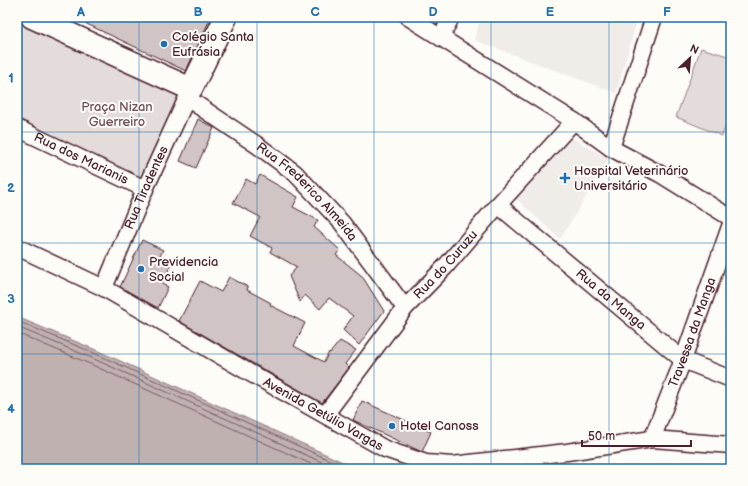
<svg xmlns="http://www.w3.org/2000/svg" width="748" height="486" font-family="'Balsamiq Sans',sans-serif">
	<rect width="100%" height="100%" fill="#fdfcf7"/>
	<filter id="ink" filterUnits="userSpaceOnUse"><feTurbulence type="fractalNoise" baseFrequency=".025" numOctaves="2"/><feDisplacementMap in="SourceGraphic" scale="8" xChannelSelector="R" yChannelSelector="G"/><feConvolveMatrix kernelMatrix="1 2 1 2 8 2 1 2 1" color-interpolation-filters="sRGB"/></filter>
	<g filter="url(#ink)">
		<path fill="#f0ece8" d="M481 17H638L616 93 474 40Z
			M570 137 609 159 560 239 514 197Z"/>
		<path fill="#e3dcda" stroke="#967e82" d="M17 17H24L186 90 144 183 17 122Z
			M701 48 731 57V111L722 136 676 117Z"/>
		<path fill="#c0b1b1" stroke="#91777b" d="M17 317 96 350 358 469H17Z"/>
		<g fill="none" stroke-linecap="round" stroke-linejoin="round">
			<path stroke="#795961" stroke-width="1" d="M17 321 94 353 349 469
				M17 327 92 358 337 469
				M17 333 90 364 322 469"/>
		</g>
		<path fill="#d0c5c4" stroke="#4a1f2b" d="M72 17H211L186 71Z
			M198 119 214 128 196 168 180 161Z
			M260 175 298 197 293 207 318 220 314 227 340 250 336 255 362 276 384 311 359 345 343 330 353 316 329 298 320 309 305 295 300 302 289 276 297 267 270 252 272 248 250 236 260 217 233 203 246 179 255 184Z
			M142 240 163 250 160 256 172 262 162 284 168 287 158 308 120 287Z
			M229 277 248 287 247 290 271 303 270 305 305 323 294 346 324 362 329 352 330 353 340 341 356 350 345 364 349 368 322 403 179 321 200 281 221 292Z
			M362 401 431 432 422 452 353 420Z"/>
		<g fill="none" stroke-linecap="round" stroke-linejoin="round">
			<defs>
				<g id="minor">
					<path d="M408 17 574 121 611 148 660 174 731 218"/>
					<path d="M441 38 451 17"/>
					<path id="s1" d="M187 98 257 145 295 173 342 223 405 308"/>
					<path id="s2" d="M17 128 145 189"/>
					<path d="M611 148 654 17"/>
					<path id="s3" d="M498 205 683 360 731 379"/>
					<path id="s4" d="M17 247 104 288 250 373 385 449 426 463 452 465 567 452 652 439 731 445"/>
					<path id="s5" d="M104 288 145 189 191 89"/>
					<path id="s6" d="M325 415 405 308 445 267 498 205 574 121"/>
					<path id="s7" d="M652 439 683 360 731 224"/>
				</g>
				<path id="secondary" d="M32 17 191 89 226 17"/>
			</defs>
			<use href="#minor" stroke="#4a1f2b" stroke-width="19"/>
			<use href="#secondary" stroke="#4a1f2b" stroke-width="25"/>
			<use href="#minor" stroke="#fdfcf7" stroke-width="16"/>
			<use href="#secondary" stroke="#fdfcf7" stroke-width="22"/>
		</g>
	</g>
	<path fill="none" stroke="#1f6fb2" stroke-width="1" stroke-opacity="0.55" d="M139 17V469M257 17V469M374 17V469M491 17V469M609 17V469M17 132H731M17 243H731M17 354H731"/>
	<g fill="#1f6fb2" stroke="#fdfcf7" stroke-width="1.5">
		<circle cx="164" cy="44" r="4"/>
		<path d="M563 172h4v4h4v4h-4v4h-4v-4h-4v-4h4z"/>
		<circle cx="141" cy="269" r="4"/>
		<circle cx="392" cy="426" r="4"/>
	</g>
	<g text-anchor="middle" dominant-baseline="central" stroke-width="4" stroke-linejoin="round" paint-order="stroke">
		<g font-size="13" fill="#4a1f2b" stroke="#fdfcf7" text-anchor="start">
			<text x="172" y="37">Colégio Santa<tspan x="172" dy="15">Eufrásia</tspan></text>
			<text x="574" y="171">Hospital Veterinário<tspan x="574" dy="15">Universitário</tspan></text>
			<text x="149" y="262">Previdencia<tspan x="149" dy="15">Social</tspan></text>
			<text x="400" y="426">Hotel Canoss</text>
		</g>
		<g font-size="13" fill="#704e57" stroke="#fdfcf7">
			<text x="117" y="107">Praça Nizan<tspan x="117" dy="15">Guerreiro</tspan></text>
		</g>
		<g font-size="13" fill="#4a1f2b" stroke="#fdfcf7">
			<text stroke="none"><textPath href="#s2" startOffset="71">Rua dos Marianis</textPath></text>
			<text stroke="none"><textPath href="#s5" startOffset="109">Rua Tiradentes</textPath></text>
			<text stroke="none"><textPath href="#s1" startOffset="153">Rua Frederico Almeida</textPath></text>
			<text stroke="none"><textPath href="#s6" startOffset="193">Rua do Curuzu</textPath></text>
			<text stroke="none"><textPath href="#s3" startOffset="147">Rua da Manga</textPath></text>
			<text stroke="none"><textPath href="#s7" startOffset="114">Travessa da Manga</textPath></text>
			<text stroke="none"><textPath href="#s4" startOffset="349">Avenida Getúlio Vargas</textPath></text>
		</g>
	</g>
	<rect width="748" height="486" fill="none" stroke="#fdfcf7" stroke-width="44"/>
	<g transform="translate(690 58) rotate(26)" stroke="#fdfcf7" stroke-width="3" paint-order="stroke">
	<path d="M0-3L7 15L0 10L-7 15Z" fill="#4a1f2b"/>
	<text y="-6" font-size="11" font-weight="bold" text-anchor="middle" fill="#4a1f2b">N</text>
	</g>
	<path d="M582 440v6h109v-6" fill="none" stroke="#4a1f2b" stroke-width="2"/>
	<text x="588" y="440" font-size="12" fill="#4a1f2b" stroke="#fdfcf7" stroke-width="3" paint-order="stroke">50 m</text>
	<rect x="22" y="22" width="704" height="442" fill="none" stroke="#1f6fb2" stroke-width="1.5"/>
	<g font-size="13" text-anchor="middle" font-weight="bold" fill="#1f6fb2">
		<text x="81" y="16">A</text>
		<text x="198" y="16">B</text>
		<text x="315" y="16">C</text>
		<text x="433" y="16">D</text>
		<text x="550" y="16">E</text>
		<text x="667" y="16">F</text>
		<text x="11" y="82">1</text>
		<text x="11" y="192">2</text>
		<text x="11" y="303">3</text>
		<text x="11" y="413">4</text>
	</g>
</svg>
